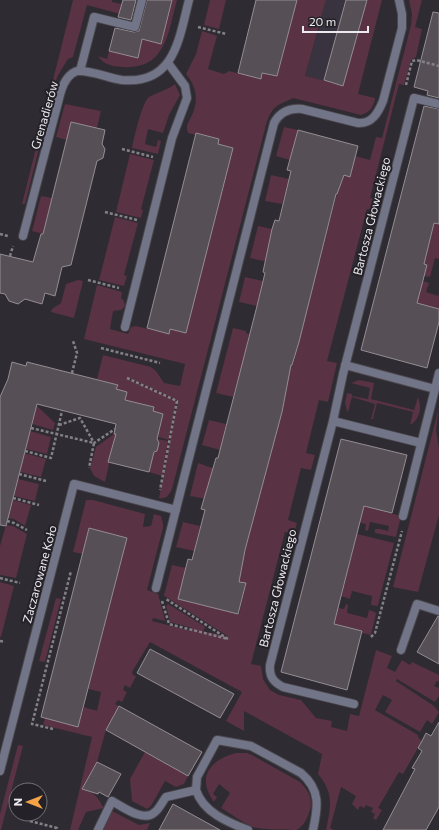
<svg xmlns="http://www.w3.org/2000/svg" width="439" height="830" font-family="Commissioner,sans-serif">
	<rect width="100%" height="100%" fill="#2e2b32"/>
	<path fill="#38333f" d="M326 0H367L343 86 305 76Z"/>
	<path fill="#593243" d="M73 0H112V2L130 6 120 14 87 5 73 57 68 59 57 77 25 204H22Z
		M172 0H177C168 33 166 70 122 67 112 66 104 65 98 56L107 59 109 51 138 58 142 39Z
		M210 0H226L219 29 204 25Z
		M297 0H326L305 76 343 85 367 0H382L358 94 375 98C374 107 369 113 361 115L293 98C277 106 272 105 266 125L172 489C168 496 167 499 159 498L178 401 145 385 127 378V379L145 386 176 401 169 440 158 437 163 414 153 411V407L125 400 116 389 118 385 97 379 103 355 151 367 156 371 164 383 180 386 185 364 84 339 97 285 122 292 121 298 124 301 125 306 121 310 113 311 110 329 128 334 131 327 136 326 169 334 170 329 186 333 219 139 197 133 196 135 188 133C185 125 189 122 192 115 199 100 196 86 186 74L196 54 202 31 217 36 208 69 224 74 229 71 260 79 262 73 277 76Z
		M409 0H422L415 27 422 29 416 57 411 60 404 85 399 84 370 198 379 200 376 211 367 209 327 361 337 363 328 402 319 400 306 453 315 455 311 470 301 468 288 520 297 523 294 534 285 532 251 664 261 666 263 679 270 690 279 695 301 700 316 718 332 721 331 727 347 731 350 714 359 716 376 650 392 656 387 668 395 672 402 660 410 665 412 662 439 675V682L437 681 434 686 439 688V696L435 702 397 679 396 681 434 706 439 712 432 724 427 720 420 732 385 712 392 700 383 695 375 710 418 735V737L422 741 403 774 399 772 378 808 382 810 376 820 373 818 375 814 371 812 373 808 366 805 364 808 360 806 358 810 352 804 356 796 341 787 330 828 334 830H326C331 807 334 793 318 774L322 754 244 711V731L226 721 242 692 150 642 132 672 133 675 136 676 130 688 125 685 123 690 127 692 122 702 118 700 115 704 119 706 106 730 97 762 82 789C96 794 96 795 104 808L86 812 78 830H70L92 737 43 725 45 718 78 727 84 707 97 711 101 692 88 689 127 538 90 528 83 554 73 552 86 500H93L145 514 143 527 151 526 154 514 161 516 163 523V528L147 590 158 594 165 620V621L153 618 152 621 191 631 192 628 170 622 166 606 168 604 204 626 205 628 203 631 229 637 163 595H164L172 565 186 568 178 599 239 614 246 584 237 581 286 391 238 378 233 397 216 393 233 328 246 331V333L249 334 245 353 293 365 342 174 350 176 355 156 370 160 376 137 382 138 411 25 412 14Z
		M175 84 180 95 169 115 163 133 148 129 145 144 156 147 158 140 161 141 158 154 132 148C134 138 142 102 149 97 158 92 166 91 175 84Z
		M65 104 101 111 97 128 71 122 67 140 56 137Z
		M284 127 298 130 290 160 276 156Z
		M130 154 154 160 141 209 143 210 141 218 116 212Z
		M271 175 289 179 282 204 265 201Z
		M41 196 52 198 43 234 32 231Z
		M115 217 138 223 124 275 127 276 124 286 99 280Z
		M439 217V259L435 258 430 277 424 276V264L434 223 437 224Z
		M258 226 272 229 268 262 250 258Z
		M245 277 263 281 257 306 239 302Z
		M78 280 83 281 74 318 51 312 52 309 61 303 66 284Z
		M420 280 429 283 426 292 438 296 439 293V309L414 302Z
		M359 380 374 383 371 399 414 410 418 397C422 407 420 420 410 425L413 412 377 403 373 419H371L375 404 352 397 348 412 347 411 345 403 347 393 352 394V396L368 399 370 388 351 383Z
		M37 406 55 423 53 430 32 424Z
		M439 407 436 430 439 448V515L418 592 393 587Z
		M209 420 226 424 220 450 202 445Z
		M30 431 51 437 47 454 26 449Z
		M114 434H116L105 482 94 476 90 468 96 447Z
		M157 439 168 441 162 476 149 472 154 453 157 451 159 443Z
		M24 453 46 459 41 477 20 472Z
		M198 463 215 469 207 499 190 496Z
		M18 479 39 484 35 501 14 496Z
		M13 500 31 505 25 526 14 519 8 518Z
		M364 506 401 516 396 537 375 533V529H380L388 531 389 526 370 522 368 531 365 530 366 524 360 523Z
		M183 522 200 526 194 551 176 547Z
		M6 525 13 526 27 534 16 578 0 575V546Z
		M357 534 394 543 378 605 377 606 371 605 372 596 352 591 350 599 341 596Z
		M0 582 14 586 1 637H0Z
		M56 598 61 599 45 662 39 661Z
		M346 604 348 605 347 613 367 618 369 610 375 612 376 614 371 635 362 633V631L334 624 338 608 344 609Z
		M18 745 23 746 1 830H0V814Z
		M145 752 188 776 184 784 176 787 165 781 151 806 147 809 132 801 130 779Z
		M236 753H247L252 755 300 782C309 791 314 800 309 813 307 819 303 827 296 830 289 830 260 830 253 827 242 822 231 814 221 808L230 793 219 784 213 794 217 797 214 802C196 777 210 760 236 753Z
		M112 811 139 825 150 823 147 830H103Z"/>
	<path fill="#565056" stroke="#948d93" d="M123 0H136L131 20 118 17Z
		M147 0H172L161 44 142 39 138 58 109 51 115 28 134 32 139 31Z
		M256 0H297L277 76 262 73 261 79 238 73Z
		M346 0H367L343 86 324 80Z
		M433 12 439 13V98L427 95 428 91 414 87Z
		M424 106 439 109V224L434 223 424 264 427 265 417 303 439 309V322L427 368 361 350Z
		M71 122 105 130 102 144 105 149 103 158 97 161 71 265 62 267 55 296 45 293 42 304 25 299 18 304 9 301 5 294 0 293V254L33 262 41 234H43Z
		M298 130 358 146 350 177 344 175 337 194H336L299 342 292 365H291L282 412 245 550 239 582 246 583 238 614 178 599 188 559 192 560 205 510 201 509 216 458H218L257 306 265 273 263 272 272 229 275 220 279 221 291 171 287 170Z
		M196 133 219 139 218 144 233 148 186 333 170 329 169 334 147 328Z
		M12 362 26 366 27 362 118 385 116 389 127 392 125 400 154 407 153 411 163 414 157 439 159 443 157 451 154 452 149 472 108 462 116 434H114L116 424 37 404 6 526 0 525V397L8 379Z
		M341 439 407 455 392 513 364 506 341 596 334 624 362 631 347 690 281 672Z
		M89 528 127 538 78 727 41 717Z
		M438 616H439V664L417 652Z
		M150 649 234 694 220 718 137 673Z
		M119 706 202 752 188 776 106 730Z
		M439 722V807L426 830H383L415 769 412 768 422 751 418 748 422 741 426 733 431 736Z
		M97 762 121 774 108 797 99 792 98 794 82 789Z
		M173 804 220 830H159Z"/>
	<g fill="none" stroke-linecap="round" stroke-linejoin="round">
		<defs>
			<path id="service" d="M80 71 94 17 135 27 142 0
				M23 236 61 91
				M125 327 172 138 187 98 185 86 168 63
				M345 365 435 389
				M333 421 421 443
				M403 516 439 373
				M354 704 283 687C273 682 269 676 270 665L333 421 343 374 414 98 439 104
				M196 790C203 812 227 822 248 830
				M98 830 112 801C123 807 144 823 155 812 160 808 162 802 166 797L196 790 197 777 217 740 251 746 301 773C321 790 318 807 313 830"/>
			<path id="minor" d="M61 91C64 82 68 74 77 71 92 70 107 78 122 80 175 85 179 38 189 0
				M156 588 274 123C280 112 289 108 302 109L358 123C372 124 378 113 383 101L402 28V14L399 0
				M401 650 417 604 439 611
				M0 771 74 484 176 510"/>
		</defs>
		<use href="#service" stroke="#49464c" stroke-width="10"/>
		<use href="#minor" stroke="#49464c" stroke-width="10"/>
		<path stroke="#838086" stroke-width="2.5" stroke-dasharray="3 2" stroke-linecap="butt" d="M198 27 226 34
			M406 85 412 61 416 60 439 66
			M122 149 153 157
			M105 212 137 220
			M0 234 8 236
			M10 256 13 246
			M88 280 119 288
			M101 348 160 363
			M72 373 77 353 73 341
			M127 378 177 401 160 490
			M59 425 80 418 94 443 115 429
			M31 428 94 443 89 468
			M25 451 51 458 62 411
			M19 474 46 481
			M13 498 39 505
			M7 521 14 523 27 530
			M0 578 20 583
			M162 601 169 624 228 639 166 599
			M371 637 375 633 402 531
			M0 641 5 642
			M53 729 32 724 71 571
			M30 821 57 828 56 830"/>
		<use href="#service" stroke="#727488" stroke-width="8"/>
		<use href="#minor" stroke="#727488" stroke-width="8"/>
	</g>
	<g text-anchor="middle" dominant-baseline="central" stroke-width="4" stroke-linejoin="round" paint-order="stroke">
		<g font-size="12" fill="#eceaee" stroke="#242228">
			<text transform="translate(44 115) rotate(-74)">Grenadierów</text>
			<text transform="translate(371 216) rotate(-76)">Bartosza Głowackiego</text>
			<text transform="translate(39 574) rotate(-75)">Zaczarowane Koło</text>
			<text transform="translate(277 588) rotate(-76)">Bartosza Głowackiego</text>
		</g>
	</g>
	<g transform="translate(28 802) rotate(270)"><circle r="19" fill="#242228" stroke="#747277"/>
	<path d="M0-3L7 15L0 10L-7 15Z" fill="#f5a346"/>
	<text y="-6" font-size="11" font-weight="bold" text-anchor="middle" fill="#eceaee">N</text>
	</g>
	<path d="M303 26v6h65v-6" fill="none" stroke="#eceaee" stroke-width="2"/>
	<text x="309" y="26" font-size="12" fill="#eceaee" stroke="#242228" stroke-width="3" paint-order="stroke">20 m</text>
</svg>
